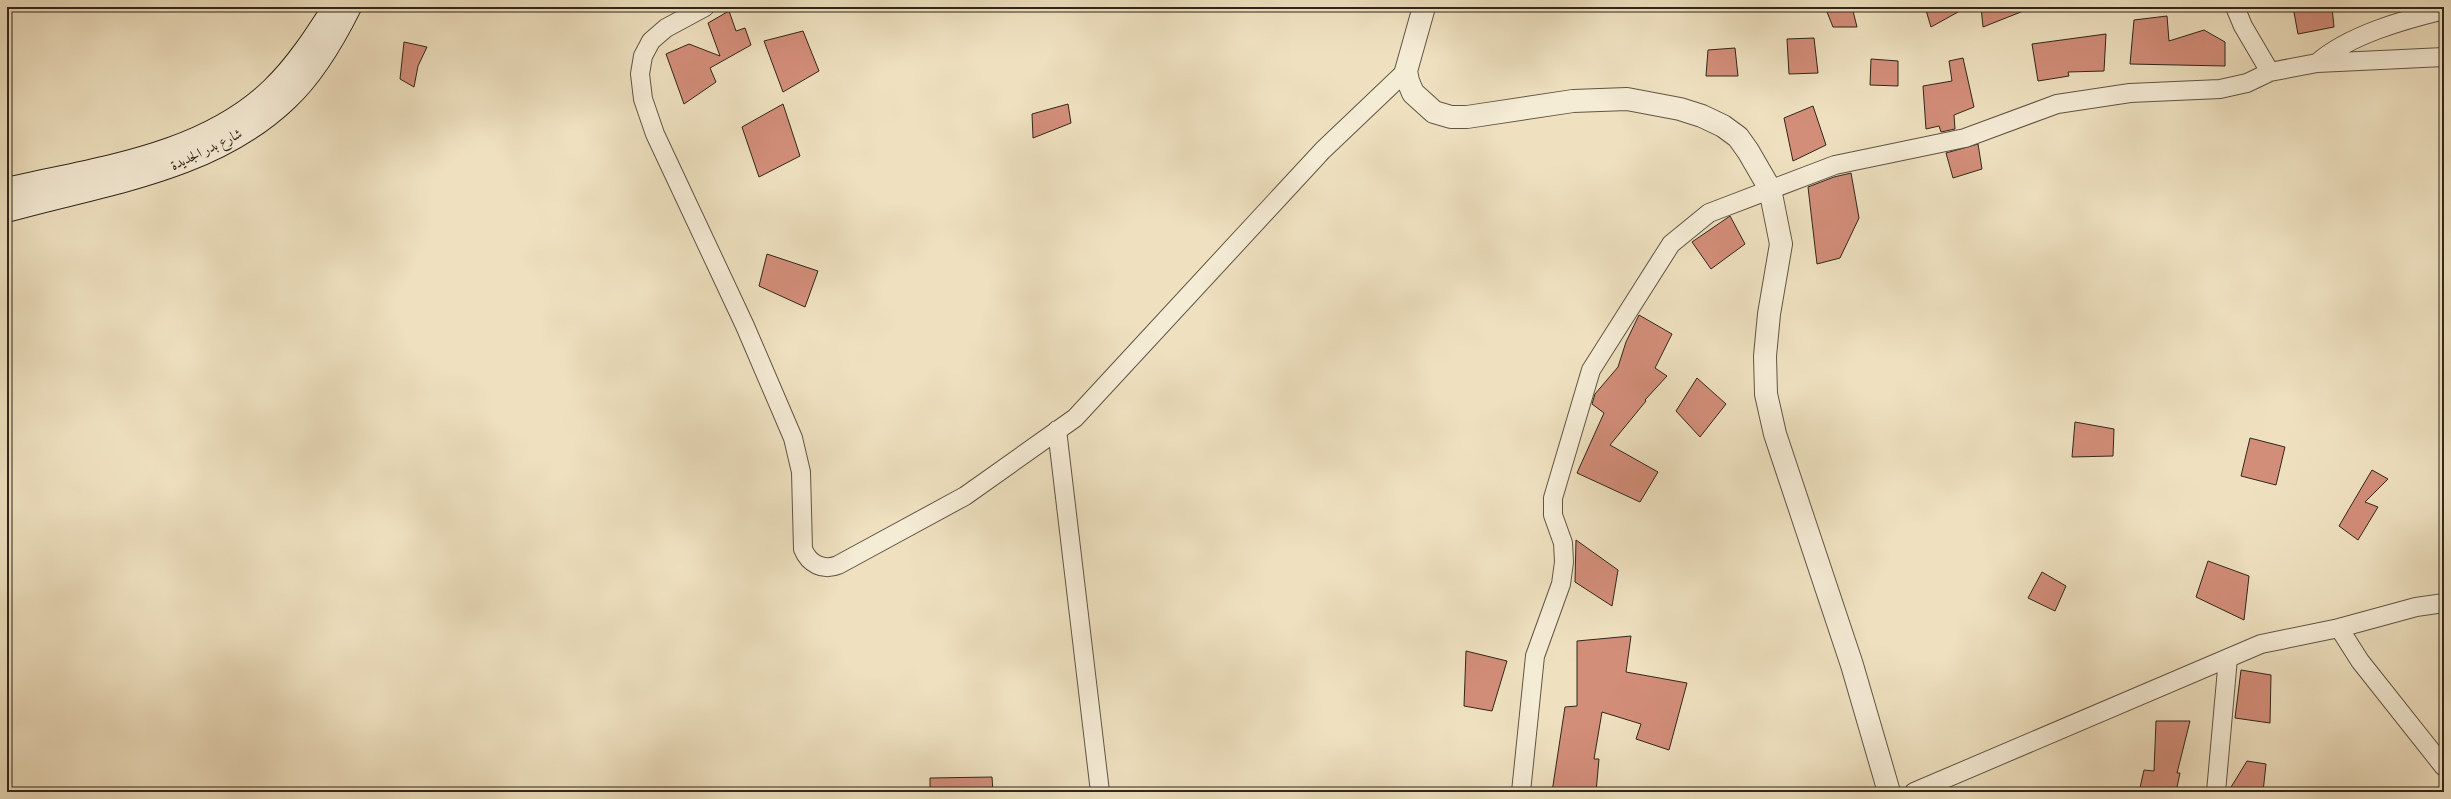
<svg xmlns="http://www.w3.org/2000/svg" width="2451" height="799" font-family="'Gentium Book Plus',Amiri,serif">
	<rect width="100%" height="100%" fill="#efe1c0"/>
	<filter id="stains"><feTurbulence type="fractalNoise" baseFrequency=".005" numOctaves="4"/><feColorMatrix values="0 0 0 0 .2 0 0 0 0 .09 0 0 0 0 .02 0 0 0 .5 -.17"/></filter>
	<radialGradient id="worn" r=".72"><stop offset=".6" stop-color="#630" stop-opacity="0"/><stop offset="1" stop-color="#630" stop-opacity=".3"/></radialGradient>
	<path fill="#d38e7a" stroke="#30261a" d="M1825 7H1852L1857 27H1833Z
		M1925 7H1967L1931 27Z
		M1981 7H2031V8L1983 27Z
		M2293 7H2332L2334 27 2298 34Z
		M729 11 736 31 745 28 751 45 710 68 716 82 684 104 666 54 689 44 720 56 708 23Z
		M2167 16 2169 41 2204 30 2225 42V66L2130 64 2134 20Z
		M803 31 819 71 783 92 764 41Z
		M2106 34 2104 71 2068 72 2069 76 2038 81 2032 44Z
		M1814 38 1818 73 1789 74 1787 39Z
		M404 42 427 47 418 66 414 87 400 79Z
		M1735 48 1738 76H1706L1708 50Z
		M1963 58 1974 107 1954 115 1955 129 1941 132 1939 126 1926 129 1923 86 1952 81 1949 61Z
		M1871 59 1898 61V86L1870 85Z
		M783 104 800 156 759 177 742 127Z
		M1068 104 1071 123 1033 138 1032 114Z
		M1813 106 1826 145 1793 161 1784 118Z
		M1978 144 1982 169 1953 178 1946 153Z
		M1851 173 1859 218 1840 258 1817 264 1808 187 1834 177Z
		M1730 216 1745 244 1711 269 1692 242Z
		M767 254 818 271 805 307 759 286Z
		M1639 315 1672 334 1655 368 1667 376 1645 400 1646 401 1610 445 1658 472 1640 502 1577 473 1604 413 1592 404 1595 394 1618 367 1626 342Z
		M1697 378 1726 404 1700 437 1676 411Z
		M2075 422 2114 429 2113 456 2072 457Z
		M2250 438 2285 447 2276 485 2241 476Z
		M2372 470 2388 479 2365 502 2378 507 2358 540 2339 526Z
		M1576 540 1618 570 1612 606 1575 582Z
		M2208 561 2249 576 2244 620 2196 597Z
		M2042 572 2066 586 2055 611 2028 598Z
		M1631 636 1626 672 1687 683 1669 750 1636 739 1641 724 1602 712 1594 759H1599L1596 792H1552L1565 707 1577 706V641Z
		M1466 651 1507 661 1492 711 1464 706Z
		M2241 670 2271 675 2270 723 2235 718Z
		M2156 721H2190L2177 773H2180L2176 792H2139L2144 770 2154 771Z
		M2247 761 2266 764 2263 792H2228Z
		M992 777 993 792H930V778Z"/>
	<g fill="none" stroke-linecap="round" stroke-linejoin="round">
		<defs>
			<path id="minor" d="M705 7 666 28 651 41 643 56 640 74 643 99 655 134 745 326 793 438 801 472 803 549C809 564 823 571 838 565L965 496 1075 418 1323 150 1406 71
				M2235 7 2243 26 2270 72
				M2317 63C2349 35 2403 20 2444 10
				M1057 430 1100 792
				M2339 628 2360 661 2444 767
				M1521 792 1535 656 1561 584 1564 562 1563 543 1553 515V498L1591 370 1671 244 1709 213 1835 165 1965 138 2057 104 2130 93 2220 89 2247 83 2270 72 2317 63 2444 57
				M1914 792 2261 644 2339 628 2416 607 2444 603
				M2216 792 2228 658"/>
			<path id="tertiary" d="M1424 7 1406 71 1408 81 1413 93 1434 112 1451 117H1467L1573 101 1627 99 1680 109 1702 116 1723 126 1738 137 1748 151 1770 189 1781 244 1769 314 1765 356 1766 394 1775 434 1852 665 1889 792"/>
			<path id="secondary" d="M7 189C97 168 203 156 272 89 297 65 316 35 334 7
				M7 211C102 184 212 171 287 99 314 74 334 39 350 7"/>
		</defs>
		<use href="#minor" stroke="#605544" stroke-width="20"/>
		<use href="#tertiary" stroke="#605544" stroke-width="24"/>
		<use href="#secondary" stroke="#30261a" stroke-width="24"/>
		<use href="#minor" stroke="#f5ecd6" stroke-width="18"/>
		<use href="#tertiary" stroke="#f5ecd6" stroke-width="22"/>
		<use href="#secondary" stroke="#f5ecd6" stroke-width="22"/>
	</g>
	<g text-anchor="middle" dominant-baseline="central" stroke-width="3.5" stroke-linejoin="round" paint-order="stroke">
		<g font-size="14" fill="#30261a" stroke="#f5ecd6">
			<text transform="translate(206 149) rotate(-26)">شارع بدر الجديدة</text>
		</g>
	</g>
	<rect width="2451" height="799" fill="none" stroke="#efe1c0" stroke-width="24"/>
	<rect x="8" y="8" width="2435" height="783" fill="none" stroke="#30261a" stroke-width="2"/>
	<rect x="12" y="12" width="2427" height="775" fill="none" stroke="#30261a"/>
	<rect width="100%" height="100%" filter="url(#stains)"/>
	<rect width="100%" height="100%" fill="url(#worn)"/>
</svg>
